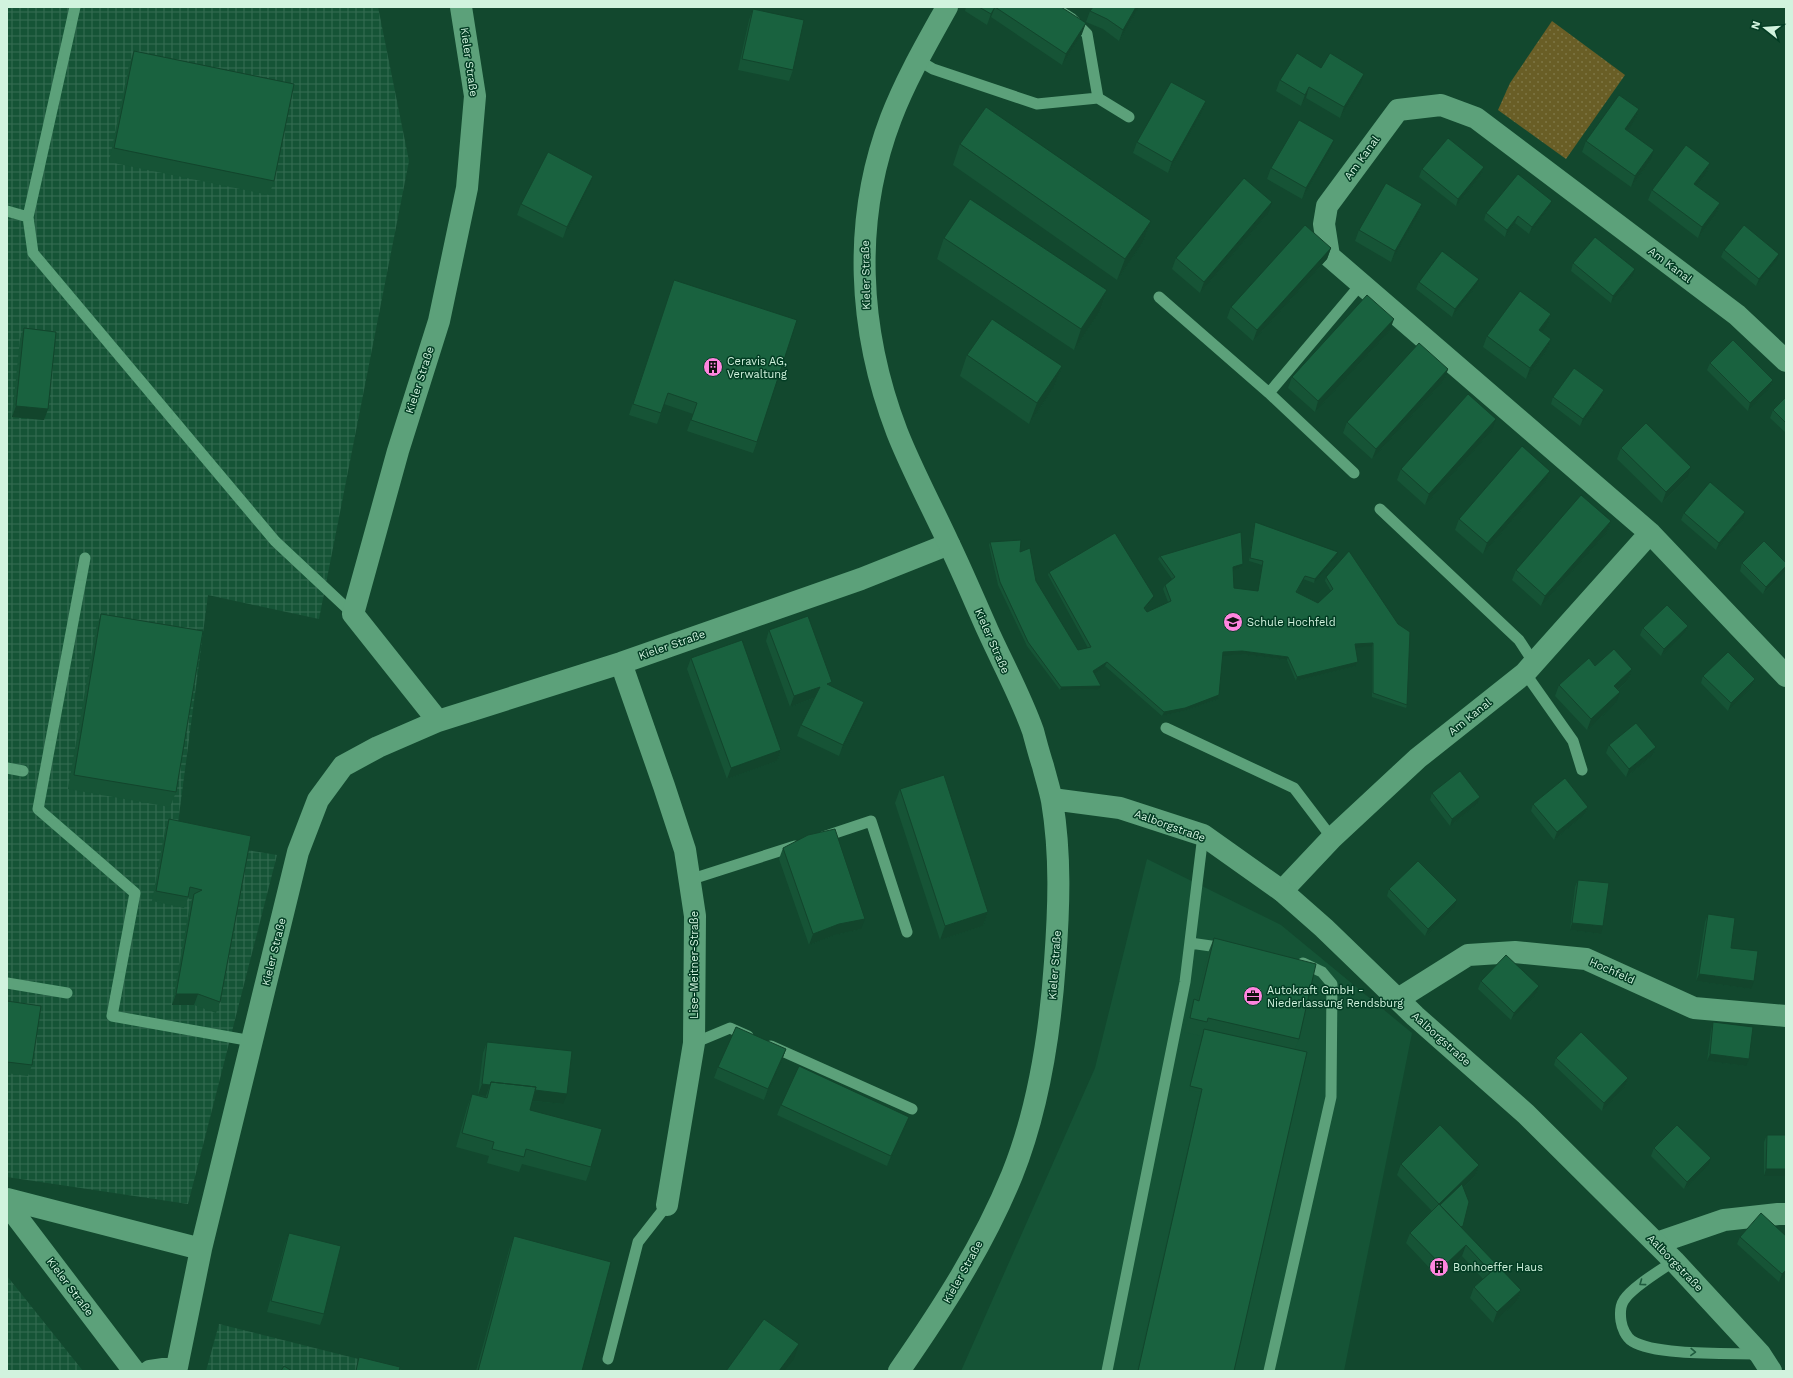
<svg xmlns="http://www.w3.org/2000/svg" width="1793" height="1378" font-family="'Work Sans',sans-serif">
	<defs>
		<pattern id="industrial-grid" width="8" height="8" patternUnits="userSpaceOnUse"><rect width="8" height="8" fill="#155436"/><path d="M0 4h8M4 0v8" fill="none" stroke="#366d53"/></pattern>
		<pattern id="park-dots" width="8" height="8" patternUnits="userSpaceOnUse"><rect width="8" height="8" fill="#695e26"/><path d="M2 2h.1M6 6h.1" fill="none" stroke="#7d7645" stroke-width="1.8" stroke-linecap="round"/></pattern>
	</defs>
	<rect width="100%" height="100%" fill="#12482e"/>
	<path fill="#155436" d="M1147 859 1281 925 1412 1033 1344 1371H961L1095 1068Z"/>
	<path fill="url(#industrial-grid)" d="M7 7H378L409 161 319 619 208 595 176 838 277 855 188 1204 7 1177Z
		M7 1276 83 1371H7Z
		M219 1324 406 1371H206Z"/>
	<path fill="url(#park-dots)" d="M1552 21 1625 75 1566 159 1498 110 1510 83Z"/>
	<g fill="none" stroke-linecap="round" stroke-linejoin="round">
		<path stroke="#5ca17a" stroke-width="11" d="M75 7 28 217 33 253 275 541 353 614
			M1054 7 1071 18 1087 34 1098 98
			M918 60 933 69 1037 104 1098 98 1129 117
			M7 211 28 217
			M1159 297 1269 393 1354 473
			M1269 393 1361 284
			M1380 509 1519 640 1534 663
			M85 558 38 809 135 893 112 1016 252 1041
			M1525 673 1573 741 1582 770
			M1166 728 1294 788 1332 838
			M7 768 23 771
			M823 837 871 821 907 932
			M689 880 795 846
			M1190 943 1225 948
			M7 983 67 993
			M694 1043 730 1028 748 1036
			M771 1046 912 1109
			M1674 1261C1661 1270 1632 1287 1624 1300 1620 1306 1620 1314 1621 1321 1622 1328 1626 1337 1632 1341 1656 1356 1729 1353 1759 1354
			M608 1359 638 1242 667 1205
			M1107 1371 1185 982 1203 835
			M1269 1371 1331 1097 1332 984 1322 972 1303 963"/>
		<path stroke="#5ca17a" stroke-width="22" d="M1786 361 1737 315 1476 118 1441 105 1398 110 1327 206 1324 224 1329 256 1650 533 1786 676
			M621 663 664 786 685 850 695 916 694 1043 667 1205
			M438 721 353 614 398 451 439 321 467 188 475 96 461 7
			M1282 891 1332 838 1418 758 1525 673 1650 533
			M1398 999 1468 955 1515 952 1586 959 1694 1008 1786 1016
			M7 1199 201 1249 298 852 318 800 343 766 378 747 438 721 621 663 861 579 949 544
			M7 1204 134 1371
			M1657 1243 1724 1220 1778 1214H1786
			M150 1371 177 1367 201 1249"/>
		<path stroke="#5ca17a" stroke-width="22" d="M1052 799 1120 808 1203 835 1282 891 1324 928 1415 1016 1526 1114 1674 1261 1760 1354 1771 1371
			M899 1371C942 1309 983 1246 1012 1175 1039 1108 1050 1034 1055 962 1059 908 1061 855 1052 801 1050 790 1046 778 1043 766 1039 754 1036 742 1033 731 1021 697 1003 664 988 631 975 602 963 573 949 544 932 507 912 470 897 432 858 330 852 220 891 118 906 79 927 43 947 7"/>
	</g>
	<path fill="#165436" d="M966 7H1061L1082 34 1062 65 991 17 987 25 965 11Z
		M1139 7 1119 41 1103 29 1086 22 1090 11Z
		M753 9 793 70 789 81 738 70 749 20Z
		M134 51 274 181 269 195 109 162 129 65Z
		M1321 68 1360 85 1340 118 1306 98 1301 106 1276 91 1280 80Z
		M1206 101 1202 112 1168 173 1133 153 1137 142Z
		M1639 109 1635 120 1627 131 1650 161 1631 187 1582 152 1586 141Z
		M960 144 1151 221 1143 242 1117 280 953 165Z
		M1330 150 1302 199 1267 179 1271 168Z
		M1710 163 1706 174 1697 186 1720 203 1716 214 1698 238 1648 200 1652 190Z
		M1484 167 1481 175 1456 206 1419 177 1422 169Z
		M589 187 563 238 517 215 521 204Z
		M1422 204 1418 215 1391 262 1355 241 1359 230Z
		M1549 208 1529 234 1515 223 1505 237 1484 220 1486 213Z
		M1268 213 1200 293 1172 269 1176 258Z
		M944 238 1107 290 1100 311 1074 350 937 259Z
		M1331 248 1327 259 1253 341 1227 318 1231 307Z
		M1724 250 1776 262 1756 286 1721 257Z
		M1573 263 1632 277 1611 303 1571 271Z
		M674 280 757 442 753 453 687 431 693 414 664 404 657 424 629 415Z
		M1419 282 1476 286 1452 317 1416 289Z
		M1551 314 1547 325 1541 332 1551 339 1547 350 1526 379 1483 347 1487 336Z
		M24 328 48 409 44 420 12 417 20 339Z
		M1390 330 1315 412 1288 388 1292 377Z
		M967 355 1062 366 1054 387 1029 424 960 376Z
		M1710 363 1773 380 1770 387 1748 411 1707 370Z
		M1448 369 1444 380 1372 459 1343 433 1347 422Z
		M1604 390 1601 398 1580 426 1551 404 1553 397Z
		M1786 397V433L1770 418 1773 410Z
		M1492 430 1425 505 1397 480 1401 469Z
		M1621 448 1687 478 1662 503 1617 459Z
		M1550 471 1546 481 1483 554 1455 530 1459 519Z
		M1684 513 1743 519 1716 550 1681 520Z
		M1611 521 1607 532 1541 606 1512 580 1516 570Z
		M1255 522 1337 556 1314 583 1303 579 1297 592 1318 603 1331 591 1325 581 1326 577 1349 551 1407 705 1406 708 1372 697V646L1355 647 1358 662 1356 666 1296 681 1287 660 1241 654 1223 655 1219 695 1218 699 1184 711 1162 716 1105 666 1094 673 1099 689 1060 690 1027 646 998 585 989 545 990 542 1020 552 1036 581 1078 650 1088 648 1048 575 1049 572 1152 600 1145 609 1147 612 1168 602 1163 589 1165 585 1172 579 1158 559 1160 556 1241 567 1233 570 1234 588 1258 591 1262 565 1249 561 1254 526Z
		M1742 563H1786V569L1785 572 1763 594 1740 571Z
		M101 614 176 792 170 807 68 789 96 628Z
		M1688 626 1685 633 1661 656 1640 635 1643 628Z
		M769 630 860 713 839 756 797 736 801 725 814 698 790 707 766 641Z
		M691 658 781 750 777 761 727 779 687 669Z
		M1595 666 1632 669 1628 680 1618 690 1616 703 1587 730 1555 696 1559 685Z
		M1703 676 1755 679 1752 686 1728 711 1701 683Z
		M1609 745 1656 747 1653 755 1626 777 1606 753Z
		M900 789 988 912 983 926 940 940 895 803Z
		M1432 793 1477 804 1450 826 1430 800Z
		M1533 804 1588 807 1585 814 1554 840 1531 811Z
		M169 819 251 836 220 1002 216 1013 194 1005H172L190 904 192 899 188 898 184 908 152 901 165 830Z
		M783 848 861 929 835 935 809 945 779 859Z
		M1578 880 1601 934 1570 930 1575 887Z
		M1389 889 1454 908 1425 936 1387 896Z
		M1708 914 1731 948 1751 989 1696 981 1705 922Z
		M1214 938 1299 1039 1295 1049 1234 1371H1137L1201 1092 1189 1090 1202 1036 1184 1032 1189 1014 1194 999 1197 1000 1208 953Z
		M1481 981 1539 986 1537 993 1511 1020 1478 989Z
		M7 1001 32 1065 28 1076 7 1073Z
		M1713 1022 1746 1066 1707 1061 1711 1030Z
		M487 1042 563 1104 532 1101 530 1110 591 1167 586 1181 522 1164 519 1172 487 1163 489 1156 456 1147 467 1108 472 1094 486 1097V1096L478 1095 483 1053Z
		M786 1049 782 1060 764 1100 714 1078 718 1067Z
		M1556 1058 1628 1078 1626 1085 1602 1111 1554 1065Z
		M781 1105 905 1127 887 1166 777 1115Z
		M1767 1135H1786L1764 1176V1142Z
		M1654 1148 1708 1166 1684 1189 1651 1156Z
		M1401 1164 1479 1165 1475 1176 1463 1188 1462 1228 1521 1290 1517 1301 1493 1323 1470 1298 1474 1287 1483 1279 1462 1256 1439 1278 1406 1243 1410 1233 1432 1211 1397 1175Z
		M289 1233 324 1314 320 1325 267 1312 285 1244Z
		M514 1236 582 1371H476L509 1250Z
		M1786 1236V1274L1779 1282 1737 1244 1740 1237Z"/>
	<path fill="#12452c" d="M995 7 991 17 987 25 991 14Z
		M1136 7H1139L1119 41 1123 30Z
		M1086 23 1082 34 1062 65 1066 54Z
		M1364 74 1360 85 1340 118 1344 107Z
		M1309 87 1306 98 1301 106 1305 95Z
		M1206 101 1202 112 1168 173 1172 162Z
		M1639 109 1635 120 1621 140 1625 129Z
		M1334 140 1330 150 1302 199 1306 188Z
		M1654 150 1650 161 1631 187 1635 176Z
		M1710 163 1706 174 1690 195 1694 184Z
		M1484 167 1481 175 1456 206 1458 199Z
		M593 176 589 187 563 238 567 227Z
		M1552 201 1549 208 1529 234 1532 227Z
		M1272 202 1268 213 1200 293 1204 282Z
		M1720 203 1716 214 1698 238 1702 227Z
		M1422 204 1418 215 1391 262 1395 251Z
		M1518 216 1515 223 1505 237 1507 230Z
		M1151 221 1143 242 1117 280 1125 259Z
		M1331 248 1327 259 1253 341 1257 330Z
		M1779 254 1776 262 1756 286 1759 279Z
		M1635 269 1632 277 1611 303 1613 296Z
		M1479 279 1476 286 1452 317 1455 309Z
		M1107 290 1100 311 1074 350 1081 329Z
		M1551 314 1547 325 1535 341 1539 330Z
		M1394 319 1390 330 1315 412 1318 401Z
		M1551 339 1547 350 1526 379 1530 368Z
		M1062 366 1054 387 1029 424 1037 403Z
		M1448 369 1444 380 1372 459 1376 449Z
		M1773 380 1770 387 1748 411 1750 403Z
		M1604 390 1601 398 1580 426 1583 419Z
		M16 406 48 409 44 420 12 417Z
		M1496 419 1492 430 1425 505 1429 494Z
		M1691 467 1687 478 1662 503 1666 492Z
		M1550 471 1546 481 1483 554 1487 543Z
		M1745 512 1743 519 1716 550 1719 543Z
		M1611 521 1607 532 1541 606 1545 596Z
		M1338 552 1337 556 1314 583 1315 579Z
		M1243 564 1241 567 1231 571 1233 567Z
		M1786 566 1785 572 1763 594 1766 587Z
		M1154 596 1152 600 1142 612 1144 608Z
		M1688 626 1685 633 1661 656 1664 649Z
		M1373 643 1372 646 1353 648 1355 644Z
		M1242 651 1288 657 1287 660 1241 654 1222 656 1223 652Z
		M1107 662 1105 666 1092 675 1093 671Z
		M1358 662 1356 666 1296 681 1297 677Z
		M1632 669 1628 680 1610 697 1614 686Z
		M1755 679 1752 686 1728 711 1731 703Z
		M1101 686 1099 689 1060 690 1061 687Z
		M820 687 816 697 790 707 794 696Z
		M1620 692 1616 703 1587 730 1591 719Z
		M1219 695 1218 699 1184 711 1162 716 1164 712Z
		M864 702 860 713 839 756 843 745Z
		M1656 747 1653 755 1626 777 1629 769Z
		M781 750 777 761 727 779 731 768Z
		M1480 797 1477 804 1450 826 1452 819Z
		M1588 807 1585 814 1554 840 1557 832Z
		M1457 900 1454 908 1425 936 1428 929Z
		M988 912 983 926 940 940 945 926Z
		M865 919 861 929 835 935 809 945 813 934 839 924Z
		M1572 923 1603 926 1601 934 1570 930Z
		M1699 974 1754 981 1751 989 1696 981Z
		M1539 986 1537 993 1511 1020 1514 1013Z
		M176 994H198L194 1005H172Z
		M786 1049 782 1060 764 1100 768 1089Z
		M1710 1054 1749 1059 1746 1066 1707 1061Z
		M1628 1078 1626 1085 1602 1111 1604 1103Z
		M482 1084 490 1085 486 1096 478 1095Z
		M490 1085 567 1094 563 1104 488 1096Z
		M909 1117 905 1127 887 1166 891 1156Z
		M1711 1158 1708 1166 1684 1189 1687 1182Z
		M1479 1165 1475 1176 1440 1210 1439 1204Z
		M1766 1169H1786V1176H1764Z
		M1466 1245 1462 1256 1439 1278 1443 1267Z
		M1786 1270V1274L1779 1282 1782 1274Z
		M1521 1290 1517 1301 1493 1323 1497 1312Z
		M799 1344 794 1359 784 1371H779Z"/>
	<path fill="#19623f" stroke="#12452c" d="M979 7H995L991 14Z
		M995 7H1061L1086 23 1066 54Z
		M1093 7H1136L1123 30 1107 19 1090 11Z
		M753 9 804 20 793 70 742 59Z
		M134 51 294 84 274 181 114 148Z
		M1297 53 1321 68 1330 53 1364 74 1344 107 1309 87 1305 95 1280 80Z
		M1171 82 1206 101 1172 162 1137 142Z
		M1619 95 1639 109 1625 129 1654 150 1635 176 1586 141Z
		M986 107 1151 221 1125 259 960 144Z
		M1299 120 1334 140 1306 188 1271 168Z
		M1448 138 1484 167 1458 199 1422 169Z
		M1686 145 1710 163 1694 184 1720 203 1702 227 1652 190Z
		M548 152 593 176 567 227 521 204Z
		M1518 174 1552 201 1532 227 1518 216 1507 230 1486 213Z
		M1244 178 1272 202 1204 282 1176 258Z
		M1386 183 1422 204 1395 251 1359 230Z
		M970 199 1107 290 1081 329 944 238Z
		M1305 225 1331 248 1257 330 1231 307Z
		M1744 225 1779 254 1759 279 1724 250Z
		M1595 237 1635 269 1613 296 1573 263Z
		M1442 251 1479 279 1455 309 1419 282Z
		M674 280 797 320 757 442 691 420 697 403 668 393 661 413 633 404Z
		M1520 291 1551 314 1539 330 1551 339 1530 368 1487 336Z
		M1367 295 1394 319 1318 401 1292 377Z
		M992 319 1062 366 1037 403 967 355Z
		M24 328 56 332 48 409 16 406Z
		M1733 340 1773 380 1750 403 1710 363Z
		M1419 343 1448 369 1376 449 1347 422Z
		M1574 368 1604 390 1583 419 1553 397Z
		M1468 394 1496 419 1429 494 1401 469Z
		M1786 397V423L1773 410Z
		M1646 423 1691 467 1666 492 1621 448Z
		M1522 446 1550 471 1487 543 1459 519Z
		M1710 482 1745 512 1719 543 1684 513Z
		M1581 495 1611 521 1545 596 1516 570Z
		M1255 522 1338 552 1315 579 1305 576 1296 592 1318 603 1333 589 1326 577 1349 551 1398 624 1410 632 1407 705 1373 693V643L1355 644 1358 662 1297 677 1288 657 1242 651 1223 652 1219 695 1185 708 1164 712 1107 662 1093 671 1101 686 1061 687 1028 642 1000 582 990 542 1021 540 1020 552 1030 548 1036 581 1078 650 1091 647 1049 572 1115 533 1154 596 1144 608 1147 612 1171 601 1165 585 1175 577 1160 556 1241 532 1243 564 1233 567 1234 588 1258 591 1263 561 1250 558Z
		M1764 541 1786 563V566L1766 587 1742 563Z
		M1667 605 1688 626 1664 649 1643 628Z
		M101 614 203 631 176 792 74 775Z
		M808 616 832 682 827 684 864 702 843 745 801 725 820 687 794 696 769 630Z
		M742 640 781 750 731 768 691 658Z
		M1614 649 1632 669 1614 686 1620 692 1591 719 1559 685 1589 658 1595 666Z
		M1728 652 1755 679 1731 703 1703 676Z
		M1636 723 1656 747 1629 769 1609 745Z
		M1460 771 1480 797 1452 819 1432 793Z
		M944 775 988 912 945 926 900 789Z
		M1565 778 1588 807 1557 832 1533 804Z
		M169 819 251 836 220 1002 198 994H176L194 894 202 890 190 887 188 897 156 891Z
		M835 829 865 919 839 924 813 934 783 848 808 835Z
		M1418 861 1457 900 1428 929 1389 889Z
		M1578 880 1609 883 1603 926 1572 923Z
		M1708 914 1735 918 1731 948 1758 951 1754 981 1699 974Z
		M1214 938 1316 964 1299 1039 1208 1018 1207 1022 1190 1018 1194 999 1199 1001Z
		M1506 955 1539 986 1514 1013 1481 981Z
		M7 1001 41 1006 32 1065 7 1062Z
		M1713 1022 1753 1027 1749 1059 1710 1054Z
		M736 1027 786 1049 768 1089 718 1067Z
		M1204 1029 1307 1052 1234 1371H1138L1202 1089 1190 1086 1203 1034Z
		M1581 1032 1628 1078 1604 1103 1556 1058Z
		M487 1042 572 1051 567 1094 535 1090 536 1087 491 1082 490 1085 482 1084Z
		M799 1066 909 1117 891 1156 781 1105Z
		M491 1082 536 1087 530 1110 602 1129 591 1167 526 1149 524 1157 492 1149 494 1142 462 1133 472 1094 487 1098Z
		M1440 1125 1479 1165 1439 1204 1521 1290 1497 1312 1474 1287 1491 1272 1466 1245 1443 1267 1410 1233 1439 1204 1401 1164Z
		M1677 1125 1711 1158 1687 1182 1654 1148Z
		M1767 1135H1786V1169H1766Z
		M1462 1184 1469 1202 1463 1226 1461 1227 1440 1205Z
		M1761 1213 1786 1236V1270L1782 1274 1740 1237Z
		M289 1233 341 1246 324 1314 271 1301Z
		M514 1236 611 1262 582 1371H478Z
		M764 1319 799 1344 779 1371H726Z
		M359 1357 400 1367 399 1371H356Z
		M284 1366 292 1371H281Z"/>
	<defs><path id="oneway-chevron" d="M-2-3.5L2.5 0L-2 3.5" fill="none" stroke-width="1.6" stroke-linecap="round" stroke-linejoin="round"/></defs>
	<g stroke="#1e5b3e">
		<use href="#oneway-chevron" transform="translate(1642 1283) rotate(144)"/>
		<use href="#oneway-chevron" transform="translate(1693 1352) rotate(2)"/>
	</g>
	<defs>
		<symbol id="building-disc" viewBox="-11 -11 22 22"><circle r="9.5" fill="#ff85df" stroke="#033d24"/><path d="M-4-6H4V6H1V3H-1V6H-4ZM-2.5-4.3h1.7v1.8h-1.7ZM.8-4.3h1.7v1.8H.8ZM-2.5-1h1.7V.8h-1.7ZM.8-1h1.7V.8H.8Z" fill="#111"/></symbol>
		<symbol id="school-disc" viewBox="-11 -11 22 22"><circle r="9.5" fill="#ff85df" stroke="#033d24"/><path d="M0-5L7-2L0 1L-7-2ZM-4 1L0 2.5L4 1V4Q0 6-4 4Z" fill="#111"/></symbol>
		<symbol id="office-disc" viewBox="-11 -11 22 22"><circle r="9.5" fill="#ff85df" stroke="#033d24"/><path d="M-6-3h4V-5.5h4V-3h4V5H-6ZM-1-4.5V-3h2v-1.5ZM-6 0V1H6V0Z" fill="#111"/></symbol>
	</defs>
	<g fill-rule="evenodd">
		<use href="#building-disc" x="702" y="356" width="22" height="22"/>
		<use href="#school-disc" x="1222" y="611" width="22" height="22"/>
		<use href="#office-disc" x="1242" y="985" width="22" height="22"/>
		<use href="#building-disc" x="1428" y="1256" width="22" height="22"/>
	</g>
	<g text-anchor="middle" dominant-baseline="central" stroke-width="3" stroke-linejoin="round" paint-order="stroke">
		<g font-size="11" fill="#d1f3de" stroke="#033d24">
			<text transform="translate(469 62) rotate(82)">Kieler Straße</text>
			<text transform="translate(1362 158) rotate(-54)">Am Kanal</text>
			<text transform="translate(1670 265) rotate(37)">Am Kanal</text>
			<text transform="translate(866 275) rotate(-91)">Kieler Straße</text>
			<text transform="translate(420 380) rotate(-72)">Kieler Straße</text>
			<text transform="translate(992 641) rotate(66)">Kieler Straße</text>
			<text transform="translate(672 645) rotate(-19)">Kieler Straße</text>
			<text transform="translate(1470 717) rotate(-39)">Am Kanal</text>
			<text transform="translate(1170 826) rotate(20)">Aalborgstraße</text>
			<text transform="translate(274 952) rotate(-76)">Kieler Straße</text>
			<text transform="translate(694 965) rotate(-90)">Lise-Meitner-Straße</text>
			<text transform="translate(1055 965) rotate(-86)">Kieler Straße</text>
			<text transform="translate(1612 971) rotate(24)">Hochfeld</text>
			<text transform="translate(1441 1039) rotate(42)">Aalborgstraße</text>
			<text transform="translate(1675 1263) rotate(46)">Aalborgstraße</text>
			<text transform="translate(963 1272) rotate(-61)">Kieler Straße</text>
			<text transform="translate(70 1287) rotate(53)">Kieler Straße</text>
		</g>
		<g font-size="11" fill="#d1f3de" stroke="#033d24" text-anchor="start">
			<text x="727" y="361">Ceravis AG,<tspan x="727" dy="13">Verwaltung</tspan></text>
			<text x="1247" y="622">Schule Hochfeld</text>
			<text x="1267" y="990">Autokraft GmbH -<tspan x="1267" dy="13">Niederlassung Rendsburg</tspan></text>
			<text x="1453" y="1267">Bonhoeffer Haus</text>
		</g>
	</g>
	<rect width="1793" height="1378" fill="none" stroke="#d1f3de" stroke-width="16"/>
	<g transform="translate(1765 28) rotate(287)" stroke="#033d24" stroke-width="3" paint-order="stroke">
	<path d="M0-3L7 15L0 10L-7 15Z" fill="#d1f3de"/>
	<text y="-6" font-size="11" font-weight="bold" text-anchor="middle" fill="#d1f3de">N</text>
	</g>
</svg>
